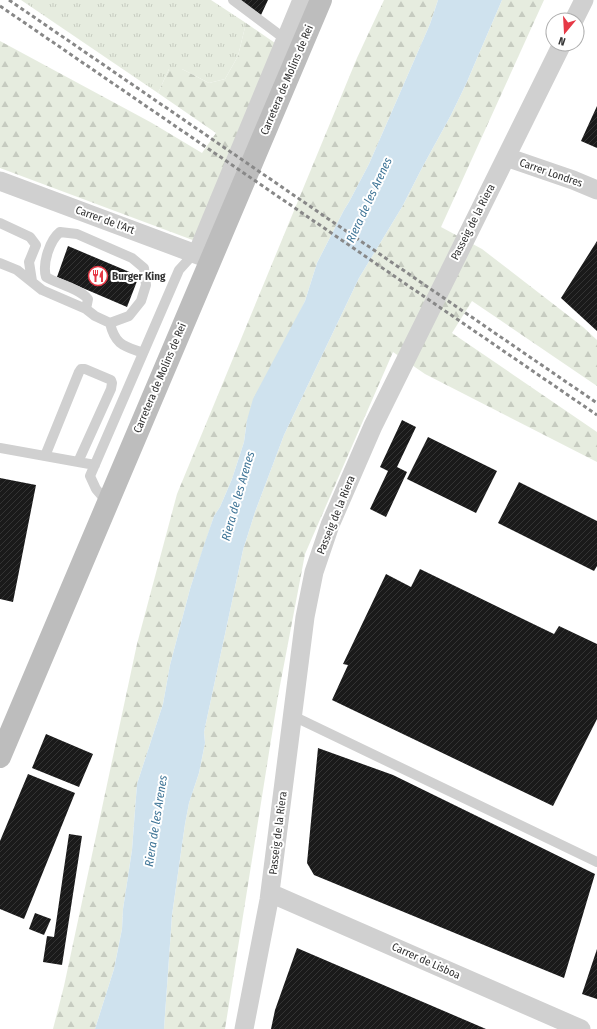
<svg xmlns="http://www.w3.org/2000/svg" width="597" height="1029" font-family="'Fira Sans Condensed',sans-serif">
	<defs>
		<pattern id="grass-tufts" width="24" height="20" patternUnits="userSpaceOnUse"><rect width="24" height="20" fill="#e6ecdf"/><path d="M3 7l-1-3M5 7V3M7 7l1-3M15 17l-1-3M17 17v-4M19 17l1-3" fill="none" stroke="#c6cbc0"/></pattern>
		<pattern id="forest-firs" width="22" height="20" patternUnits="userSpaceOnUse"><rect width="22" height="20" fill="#e6ecdf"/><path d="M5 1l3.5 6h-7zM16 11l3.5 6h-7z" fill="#c6cbc0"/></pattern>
		<pattern id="building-hatch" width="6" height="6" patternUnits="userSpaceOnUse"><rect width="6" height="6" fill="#1a1a1a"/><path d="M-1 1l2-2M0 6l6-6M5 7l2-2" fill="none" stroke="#333"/></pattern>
	</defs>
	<rect width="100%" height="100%" fill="#fff"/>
	<path fill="url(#grass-tufts)" d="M21 0H211L246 23 238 56 225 79 209 83 182 69H169L158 93Z"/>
	<path fill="url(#forest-firs)" d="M384 0H438L430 24 369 164 349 202 344 210 317 263 305 301 247 420 244 442 232 479 220 507 214 516 190 589 170 665 163 704 137 784 132 850 123 909 122 929 114 969 95 1029H53L64 986 137 644 177 494 357 58Z
		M502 0H544L441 227 482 249 583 327 597 340V386L472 301 452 333 597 432V462L425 374 393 352 305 554 278 696 225 1029H164L172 915 185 824 189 803 199 773 205 743 204 732 243 550 255 512 284 435 359 278 402 207 423 166 451 115 466 84Z
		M246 23 288 52 206 245 0 168V41L152 123 202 153 216 133 158 93 169 69H182L209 83 225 79 238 56Z"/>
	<path fill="#cfe2ee" d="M438 0H502L466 84 451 115 423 166 402 207 359 278 284 435 255 512 243 550 204 732 205 743 199 773 189 803 185 824 172 915 164 1029H95L114 969 122 929 123 909 132 850 137 784 163 704 170 665 190 589 203 548 214 516 220 507 232 479 244 442 247 420 253 399 305 301 317 263 344 210 349 202 369 164 430 24Z"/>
	<path fill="url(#building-hatch)" d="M240 0H268L261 15Z
		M597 106V148L581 141Z
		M597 241V331L561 298Z
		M68 246 139 276 127 307 57 277Z
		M402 420 416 427 397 467 407 472 386 517 370 509 388 471 380 467Z
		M428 437 497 471 476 513 407 479Z
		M0 478 36 485 13 602 0 599Z
		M519 482 597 521V566L594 571 498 523Z
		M420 569 554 634 559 626 597 644V719L553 806 332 700 348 665 343 664 386 574 411 587Z
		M46 734 93 754 79 787 32 768Z
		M318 748 393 775 595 874 564 978 314 875 307 863Z
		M28 774 75 793 24 919 0 909V841Z
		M69 834 82 836 62 965 43 962 47 936 54 937Z
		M35 913 51 919 44 935 29 929Z
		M297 948 486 1029H271L275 1010Z
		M597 949V999L582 994Z"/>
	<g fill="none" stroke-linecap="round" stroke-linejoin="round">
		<path stroke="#d0d0d0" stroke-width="10" d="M233 0 285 39
			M0 223 30 237 36 245 29 262 32 281
			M0 263 17 270 42 290 86 309 95 316 110 323 129 316 141 301 146 285 144 268 132 258 77 234 60 232C50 240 42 263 46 277 58 284 80 289 88 299L86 309
			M110 323C115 345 124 346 143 353
			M0 448 95 465
			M45 456 79 372 81 369H85L111 380 112 383 111 389 78 462
			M108 503 96 489 90 476 179 270 189 259 197 254
			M293 716 597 862"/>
		<path stroke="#d0d0d0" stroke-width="19" d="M574 20 584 0
			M506 157 573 180 597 190
			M0 181 209 259
			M197 254 302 0
			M270 893 581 1029
			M244 1029 269 900 305 617 314 572 330 525 373 426 562 44"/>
		<path stroke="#bdbdbd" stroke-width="22" d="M0 757 321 0"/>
		<path stroke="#888" stroke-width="3" stroke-dasharray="4 3" stroke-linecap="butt" d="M9 0 597 403
			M0 6 597 415"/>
	</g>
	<defs>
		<symbol id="restaurant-ring" viewBox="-11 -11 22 22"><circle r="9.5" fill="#fff" stroke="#e63946" stroke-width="1.5"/><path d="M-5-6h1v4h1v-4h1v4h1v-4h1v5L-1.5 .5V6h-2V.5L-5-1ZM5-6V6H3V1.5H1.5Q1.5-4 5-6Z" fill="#e63946"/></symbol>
	</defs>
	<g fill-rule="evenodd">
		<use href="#restaurant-ring" x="87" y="265" width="22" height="22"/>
	</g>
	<g text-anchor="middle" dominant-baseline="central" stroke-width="4" stroke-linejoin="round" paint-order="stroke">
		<g font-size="11" fill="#333" stroke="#fff">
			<text transform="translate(287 80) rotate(-67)">Carretera de Molins de Rei</text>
			<text transform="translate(551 173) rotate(19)">Carrer Londres</text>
			<text transform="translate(105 220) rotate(20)">Carrer de l'Art</text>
			<text transform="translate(473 222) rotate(-63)">Passeig de la Riera</text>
			<text transform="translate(160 378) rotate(-67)">Carretera de Molins de Rei</text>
			<text transform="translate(336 515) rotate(-68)">Passeig de la Riera</text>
			<text transform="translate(278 833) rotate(-83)">Passeig de la Riera</text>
			<text transform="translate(426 961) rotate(24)">Carrer de Lisboa</text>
		</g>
		<g font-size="11" font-weight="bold" fill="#333" stroke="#fff" text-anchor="start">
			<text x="112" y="276">Burger King</text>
		</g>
		<g font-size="12" font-style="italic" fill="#3f7597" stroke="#fff">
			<text transform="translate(369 200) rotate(-65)">Riera de les Arenes</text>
			<text transform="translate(238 496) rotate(-74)">Riera de les Arenes</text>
			<text transform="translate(156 821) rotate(-81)">Riera de les Arenes</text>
		</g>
	</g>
	<g transform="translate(565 32) rotate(198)"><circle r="19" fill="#ffffff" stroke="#adadad"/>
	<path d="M0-3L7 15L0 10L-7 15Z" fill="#e63946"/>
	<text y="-6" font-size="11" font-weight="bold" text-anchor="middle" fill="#333333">N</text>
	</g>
</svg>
